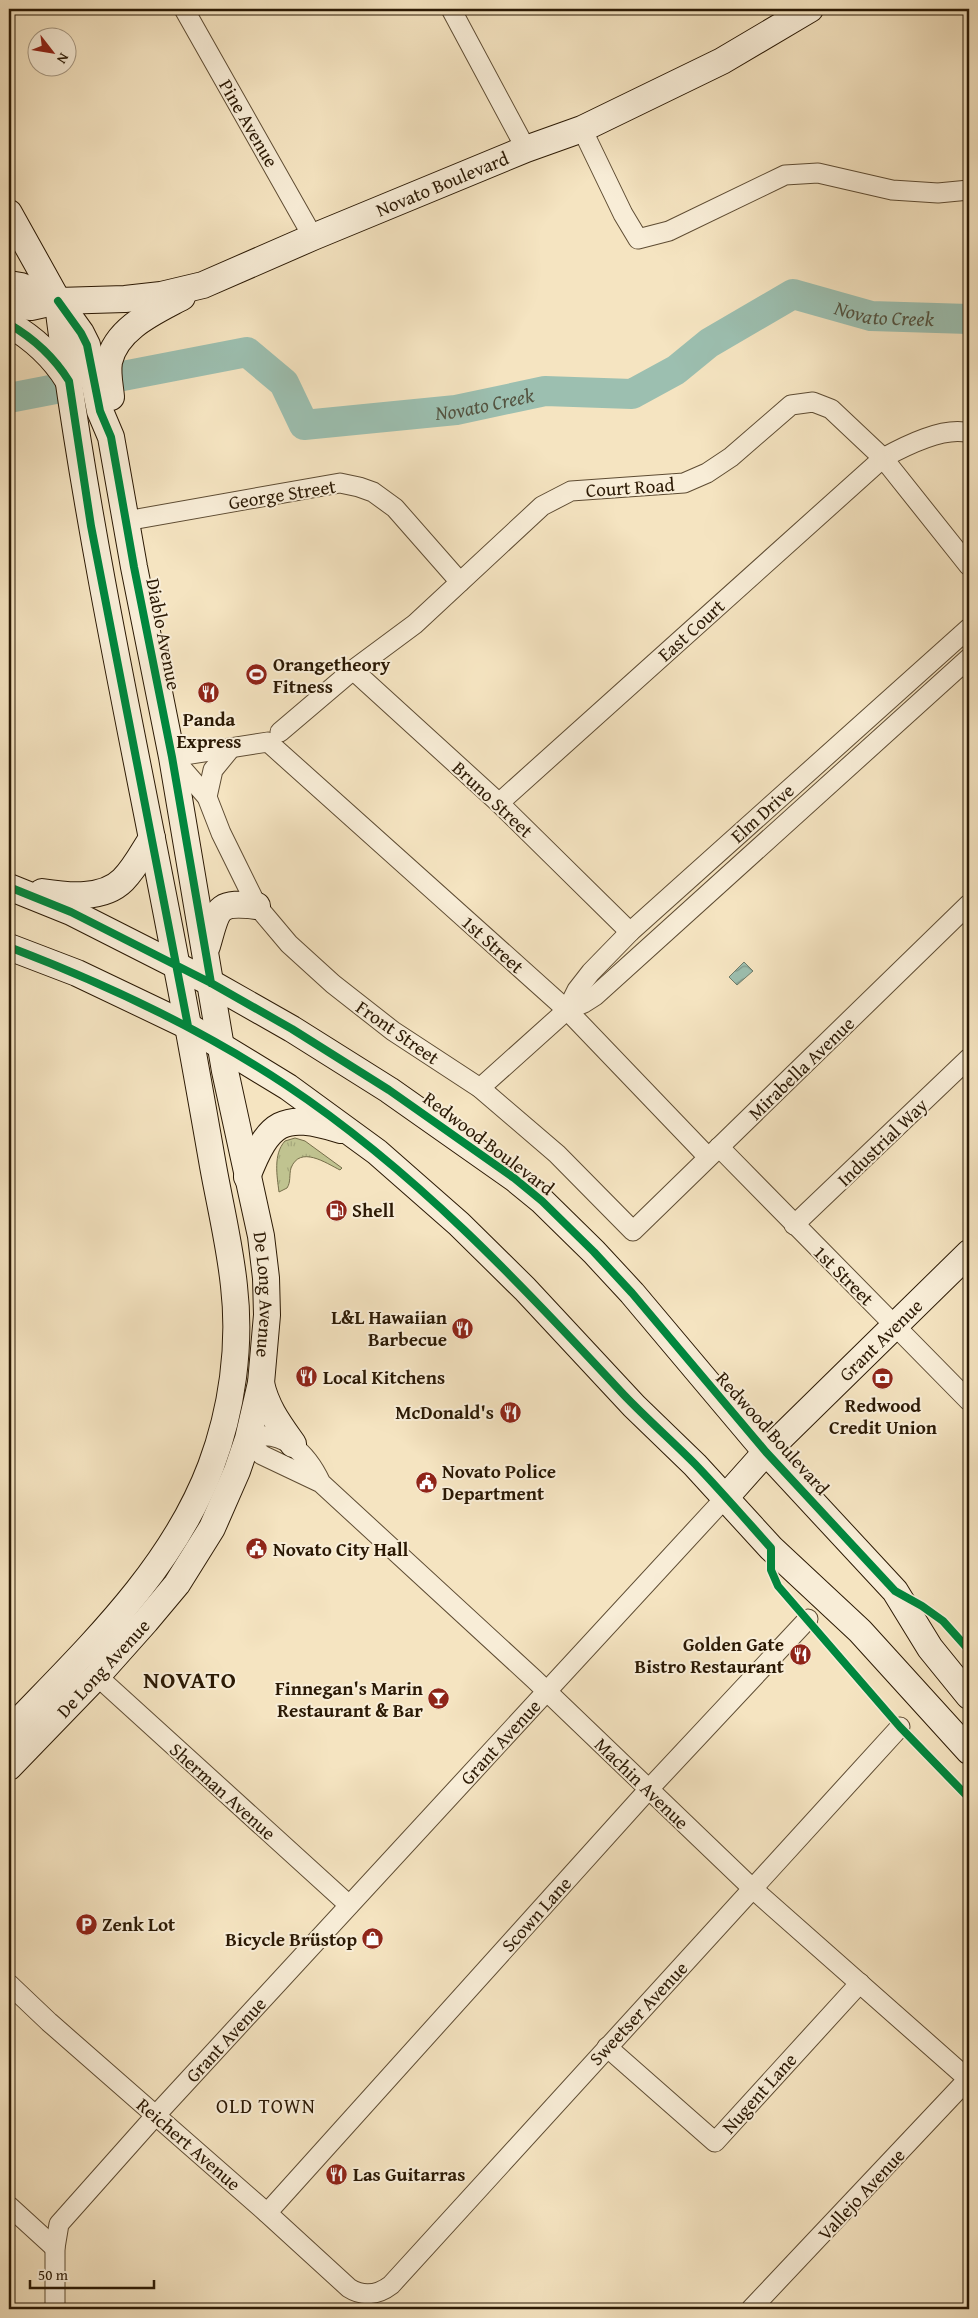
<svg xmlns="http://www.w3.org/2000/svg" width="978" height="2318" font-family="'Gentium Book Plus',serif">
	<defs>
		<pattern id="grass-tufts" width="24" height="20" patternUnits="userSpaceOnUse" patternTransform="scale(1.25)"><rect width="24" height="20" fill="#c0c390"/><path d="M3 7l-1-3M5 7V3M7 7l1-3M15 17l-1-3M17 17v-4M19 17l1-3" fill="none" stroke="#a5a77b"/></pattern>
		<pattern id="water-waves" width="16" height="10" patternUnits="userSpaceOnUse" patternTransform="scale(1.25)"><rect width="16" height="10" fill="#9cbfb0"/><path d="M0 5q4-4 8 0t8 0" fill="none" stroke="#7f9a8d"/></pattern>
	</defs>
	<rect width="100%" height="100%" fill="#f5e4c1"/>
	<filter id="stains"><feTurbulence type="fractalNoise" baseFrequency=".004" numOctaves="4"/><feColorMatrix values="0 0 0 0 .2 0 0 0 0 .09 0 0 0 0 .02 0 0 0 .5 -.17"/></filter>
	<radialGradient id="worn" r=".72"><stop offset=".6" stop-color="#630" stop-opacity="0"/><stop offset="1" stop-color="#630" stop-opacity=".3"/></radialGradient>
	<path fill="url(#grass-tufts)" stroke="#766e4a" d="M295 1138 305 1141 342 1168 340 1170C326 1163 300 1145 291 1168 289 1175 291 1182 287 1188L279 1192C277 1176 273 1154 285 1141Z"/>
	<path fill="url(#water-waves)" stroke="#6f7d6b" d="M744 962 753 971 737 985 729 977Z"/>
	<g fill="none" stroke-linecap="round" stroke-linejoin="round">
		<path stroke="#9cbfb0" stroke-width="30" id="s1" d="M9 398 247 352 284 383 304 425 456 410 545 391 632 394 676 370 709 343 793 294 871 316 969 319"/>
		<defs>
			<g id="street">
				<path d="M184 9 313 237"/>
				<path d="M451 9 526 149"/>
				<path d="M582 129 623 214 638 239 669 231 785 175 818 173 892 190 938 193 969 190"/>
				<path d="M126 521 340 483 359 487 373 492 395 508 460 582"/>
				<path d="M353 670 499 803 630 932"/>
				<path d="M280 732 353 670 415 624 542 506 571 491 684 483 707 473 731 457 791 405 813 402 831 409 883 458 969 566"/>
				<path d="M172 757 207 797 221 833 257 906 289 944 333 984 393 1031 480 1088 557 1154 633 1231 969 904"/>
				<path d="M172 757 268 742 567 1010 708 1157"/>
				<path d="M207 797 213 770 231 748"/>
				<path d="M499 803 883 458C905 446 944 426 969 433"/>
				<path d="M567 1010 584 1003 595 996 969 658"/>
				<path d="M480 1088 567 1010 577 990 591 972 630 932 969 628"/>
				<path d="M719 1147 969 1401"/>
				<path d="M794 1225 969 1058"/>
				<path d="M321 1483C308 1455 282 1426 248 1439L255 1449 262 1455 321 1483 534 1679 753 1889 968 2079"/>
				<path d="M97 1676 349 1905"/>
				<path d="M9 1984 49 2022 267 2213 349 2288C363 2297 378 2295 391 2285L900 1727"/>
				<path d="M607 2047 715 2142 860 1983"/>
				<path d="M9 2206 55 2248"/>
				<path d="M267 2213 648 1790 808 1619"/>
				<path id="s2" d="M55 2309V2248L59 2224 156 2115 725 1498"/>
				<path d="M751 2309 969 2078"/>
			</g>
			<g id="secondary">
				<path id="s3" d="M9 213 58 301 81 333 87 345 100 411 111 437 134 567 172 757 225 1071 261 1236 266 1278 267 1315 261 1383 248 1439 237 1471 212 1528 177 1584 146 1621 97 1676 9 1767"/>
				<path d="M9 284 21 286 58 301"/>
				<path id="s4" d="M9 305 31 307 58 301 125 299 161 295 203 285 313 237 526 149 582 129 722 61 810 9"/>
				<path d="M9 324C33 338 53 356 68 380"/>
				<path d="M111 397C110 386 107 373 109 362 116 328 156 311 182 297"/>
				<path d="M9 887 71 912 211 983 292 1029 389 1090 514 1178 542 1201 594 1252 632 1293 766 1452 895 1591 930 1648 969 1696"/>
				<path d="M42 892C68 896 103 900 123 880 135 868 143 852 152 838"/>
				<path d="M207 946C218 909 215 901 257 906"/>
				<path d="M9 947 77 973 188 1026 288 1087 377 1152 459 1224 525 1289 634 1406 695 1465 771 1548 860 1631 969 1751"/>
				<path d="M247 1177C269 1121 282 1112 341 1130"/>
				<path d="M261 1383C266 1407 279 1424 293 1444"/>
				<path id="s5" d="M725 1498 766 1452 969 1253"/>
				<path d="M9 1731C85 1651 171 1572 211 1466 232 1410 241 1346 234 1286 230 1246 220 1205 213 1166 202 1103 191 1040 179 978 141 775 96 574 67 370 64 347 60 325 58 302"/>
			</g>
		</defs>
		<use href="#street" stroke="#5e4c33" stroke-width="21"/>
		<use href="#secondary" stroke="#2b1904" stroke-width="28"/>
		<use href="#street" stroke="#f8edd7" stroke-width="19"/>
		<use href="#secondary" stroke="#f8edd7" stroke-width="26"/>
		<defs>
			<path id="cycleway" d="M58 301 81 333 87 345 100 411 111 437 134 567 172 757 211 983
				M9 324C33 338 54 357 69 381L91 526 188 1026
				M9 887 71 912 211 983 292 1029 389 1090 514 1178 542 1201 594 1252 632 1293 766 1452 895 1591 922 1606 943 1621 969 1650
				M9 947C106 984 200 1028 286 1085 415 1171 520 1283 624 1395 647 1419 672 1441 695 1464 721 1491 746 1520 771 1548V1570L778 1586 900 1727 969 1798"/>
		</defs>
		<use href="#cycleway" stroke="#f8edd7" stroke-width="11"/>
		<use href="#cycleway" stroke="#00873e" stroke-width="8"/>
	</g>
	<defs>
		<symbol id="stadium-disc" viewBox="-11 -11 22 22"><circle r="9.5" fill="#8f2418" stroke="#f8edd7"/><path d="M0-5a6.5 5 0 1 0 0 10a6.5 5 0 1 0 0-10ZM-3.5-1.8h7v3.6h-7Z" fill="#fff"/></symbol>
		<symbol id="restaurant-disc" viewBox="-11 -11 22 22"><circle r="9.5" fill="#8f2418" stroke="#f8edd7"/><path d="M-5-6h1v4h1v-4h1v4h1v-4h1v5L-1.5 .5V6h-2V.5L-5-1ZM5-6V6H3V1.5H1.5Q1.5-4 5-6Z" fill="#fff"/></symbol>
		<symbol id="fuel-disc" viewBox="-11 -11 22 22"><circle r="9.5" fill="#8f2418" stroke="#f8edd7"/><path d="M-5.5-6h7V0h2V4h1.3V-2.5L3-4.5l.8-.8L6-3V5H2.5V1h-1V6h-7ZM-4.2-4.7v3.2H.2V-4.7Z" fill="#fff"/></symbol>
		<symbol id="bank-disc" viewBox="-11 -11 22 22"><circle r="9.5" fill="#8f2418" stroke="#f8edd7"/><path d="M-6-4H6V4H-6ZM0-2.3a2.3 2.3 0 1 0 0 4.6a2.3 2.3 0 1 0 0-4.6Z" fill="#fff"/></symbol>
		<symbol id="civic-disc" viewBox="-11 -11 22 22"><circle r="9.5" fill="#8f2418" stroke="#f8edd7"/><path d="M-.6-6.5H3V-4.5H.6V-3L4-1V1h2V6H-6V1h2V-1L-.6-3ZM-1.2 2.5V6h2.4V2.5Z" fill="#fff"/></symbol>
		<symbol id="bar-disc" viewBox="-11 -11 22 22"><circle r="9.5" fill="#8f2418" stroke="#f8edd7"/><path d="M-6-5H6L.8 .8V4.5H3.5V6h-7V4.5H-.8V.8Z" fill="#fff"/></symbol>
		<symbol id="parking-disc" viewBox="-11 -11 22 22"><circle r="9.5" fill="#8f2418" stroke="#f8edd7"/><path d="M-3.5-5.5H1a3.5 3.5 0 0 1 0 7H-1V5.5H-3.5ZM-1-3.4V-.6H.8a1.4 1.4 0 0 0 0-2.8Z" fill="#fff"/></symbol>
		<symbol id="shop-disc" viewBox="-11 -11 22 22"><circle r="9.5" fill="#8f2418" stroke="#f8edd7"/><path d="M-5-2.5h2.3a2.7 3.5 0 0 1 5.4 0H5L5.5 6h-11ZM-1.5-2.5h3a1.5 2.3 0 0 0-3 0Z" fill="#fff"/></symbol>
	</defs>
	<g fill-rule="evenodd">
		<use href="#stadium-disc" x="244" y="662" width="25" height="25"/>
		<use href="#restaurant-disc" x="196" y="680" width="25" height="25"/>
		<use href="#fuel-disc" x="324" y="1198" width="25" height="25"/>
		<use href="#restaurant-disc" x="450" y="1316" width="25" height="25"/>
		<use href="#restaurant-disc" x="294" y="1364" width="25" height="25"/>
		<use href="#bank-disc" x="870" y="1366" width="25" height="25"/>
		<use href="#restaurant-disc" x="498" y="1400" width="25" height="25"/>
		<use href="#civic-disc" x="414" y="1470" width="25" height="25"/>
		<use href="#civic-disc" x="244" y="1536" width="25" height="25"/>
		<use href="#restaurant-disc" x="788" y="1642" width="25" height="25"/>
		<use href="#bar-disc" x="426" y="1686" width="25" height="25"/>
		<use href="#parking-disc" x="74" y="1912" width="25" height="25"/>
		<use href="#shop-disc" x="360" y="1926" width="25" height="25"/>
		<use href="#restaurant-disc" x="324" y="2162" width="25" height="25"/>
	</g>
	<g text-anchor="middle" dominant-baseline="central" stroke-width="4" stroke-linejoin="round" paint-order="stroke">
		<g font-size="19" fill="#2b1904" stroke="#f8edd7">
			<text transform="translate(249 123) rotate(60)">Pine Avenue</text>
			<text stroke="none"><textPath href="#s4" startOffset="456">Novato Boulevard</textPath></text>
			<text transform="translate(630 487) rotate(-4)">Court Road</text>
			<text transform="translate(282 494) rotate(-9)">George Street</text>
			<text transform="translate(691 630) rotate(-42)">East Court</text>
			<text transform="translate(164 634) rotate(79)">Diablo Avenue</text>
			<text transform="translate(493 799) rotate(43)">Bruno Street</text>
			<text transform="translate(762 813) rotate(-42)">Elm Drive</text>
			<text transform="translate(493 944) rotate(42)">1st Street</text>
			<text transform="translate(398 1032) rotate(35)">Front Street</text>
			<text transform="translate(801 1068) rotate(-44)">Mirabella Avenue</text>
			<text transform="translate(882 1142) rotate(-44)">Industrial Way</text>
			<text transform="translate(489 1143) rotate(37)">Redwood Boulevard</text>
			<text transform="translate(844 1275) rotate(45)">1st Street</text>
			<text stroke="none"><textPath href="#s3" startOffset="1121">De Long Avenue</textPath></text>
			<text stroke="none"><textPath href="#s5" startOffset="222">Grant Avenue</textPath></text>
			<text transform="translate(773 1433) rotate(48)">Redwood Boulevard</text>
			<text transform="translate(103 1668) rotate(-47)">De Long Avenue</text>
			<text stroke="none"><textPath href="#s2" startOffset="739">Grant Avenue</textPath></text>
			<text transform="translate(642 1783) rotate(44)">Machin Avenue</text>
			<text transform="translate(223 1791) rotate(42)">Sherman Avenue</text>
			<text transform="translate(536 1914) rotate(-48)">Scown Lane</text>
			<text transform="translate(638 2013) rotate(-47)">Sweetser Avenue</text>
			<text stroke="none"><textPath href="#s2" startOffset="334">Grant Avenue</textPath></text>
			<text transform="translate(759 2093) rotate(-48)">Nugent Lane</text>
			<text transform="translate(189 2144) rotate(41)">Reichert Avenue</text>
			<text transform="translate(861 2194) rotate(-47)">Vallejo Avenue</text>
		</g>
		<g font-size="19" font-weight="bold" fill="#2b1904" stroke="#f8edd7" text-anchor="start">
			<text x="273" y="664">Orangetheory<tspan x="273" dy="22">Fitness</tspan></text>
			<text x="209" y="719" text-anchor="middle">Panda<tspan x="209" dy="22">Express</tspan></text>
			<text x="352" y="1210">Shell</text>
			<text x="447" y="1317" text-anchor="end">L&amp;L Hawaiian<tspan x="447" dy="22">Barbecue</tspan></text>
			<text x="323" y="1377">Local Kitchens</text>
			<text x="883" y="1405" text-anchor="middle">Redwood<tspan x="883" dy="22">Credit Union</tspan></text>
			<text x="494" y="1412" text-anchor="end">McDonald's</text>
			<text x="442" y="1471">Novato Police<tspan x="442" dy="22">Department</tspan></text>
			<text x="273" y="1549">Novato City Hall</text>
			<text x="784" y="1644" text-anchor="end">Golden Gate<tspan x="784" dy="22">Bistro Restaurant</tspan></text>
			<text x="423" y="1688" text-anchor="end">Finnegan's Marin<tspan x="423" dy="22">Restaurant &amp; Bar</tspan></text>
			<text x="102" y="1924">Zenk Lot</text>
			<text x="357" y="1939" text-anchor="end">Bicycle Brüstop</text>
			<text x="353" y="2174">Las Guitarras</text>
		</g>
		<g font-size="20" font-style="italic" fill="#535340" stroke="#f8edd7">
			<text stroke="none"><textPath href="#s1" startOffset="952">Novato Creek</textPath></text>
			<text stroke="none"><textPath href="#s1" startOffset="519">Novato Creek</textPath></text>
		</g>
		<g font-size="20" letter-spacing="1" fill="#2b1904" stroke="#f8edd7">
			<text x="266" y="2105">OLD TOWN</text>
		</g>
		<g font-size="24" font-weight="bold" letter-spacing="1" fill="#2b1904" stroke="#f8edd7">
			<text x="190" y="1679">NOVATO</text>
		</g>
	</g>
	<rect width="978" height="2318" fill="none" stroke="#f5e4c1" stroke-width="30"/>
	<rect x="10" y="10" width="958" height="2298" fill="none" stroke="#2b1904" stroke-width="2.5"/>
	<rect x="15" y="15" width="948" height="2288" fill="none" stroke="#2b1904"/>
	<g transform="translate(52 52) rotate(121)"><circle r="24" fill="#f8edd7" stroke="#a69883"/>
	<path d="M0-4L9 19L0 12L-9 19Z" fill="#8f2418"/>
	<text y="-8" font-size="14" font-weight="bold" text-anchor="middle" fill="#2b1904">N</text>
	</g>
	<path d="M30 2280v8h124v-8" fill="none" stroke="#2b1904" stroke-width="2.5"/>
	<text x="38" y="2280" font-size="15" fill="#2b1904" stroke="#f8edd7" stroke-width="4" paint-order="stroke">50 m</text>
	<rect width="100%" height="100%" filter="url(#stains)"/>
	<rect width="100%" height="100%" fill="url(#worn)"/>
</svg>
